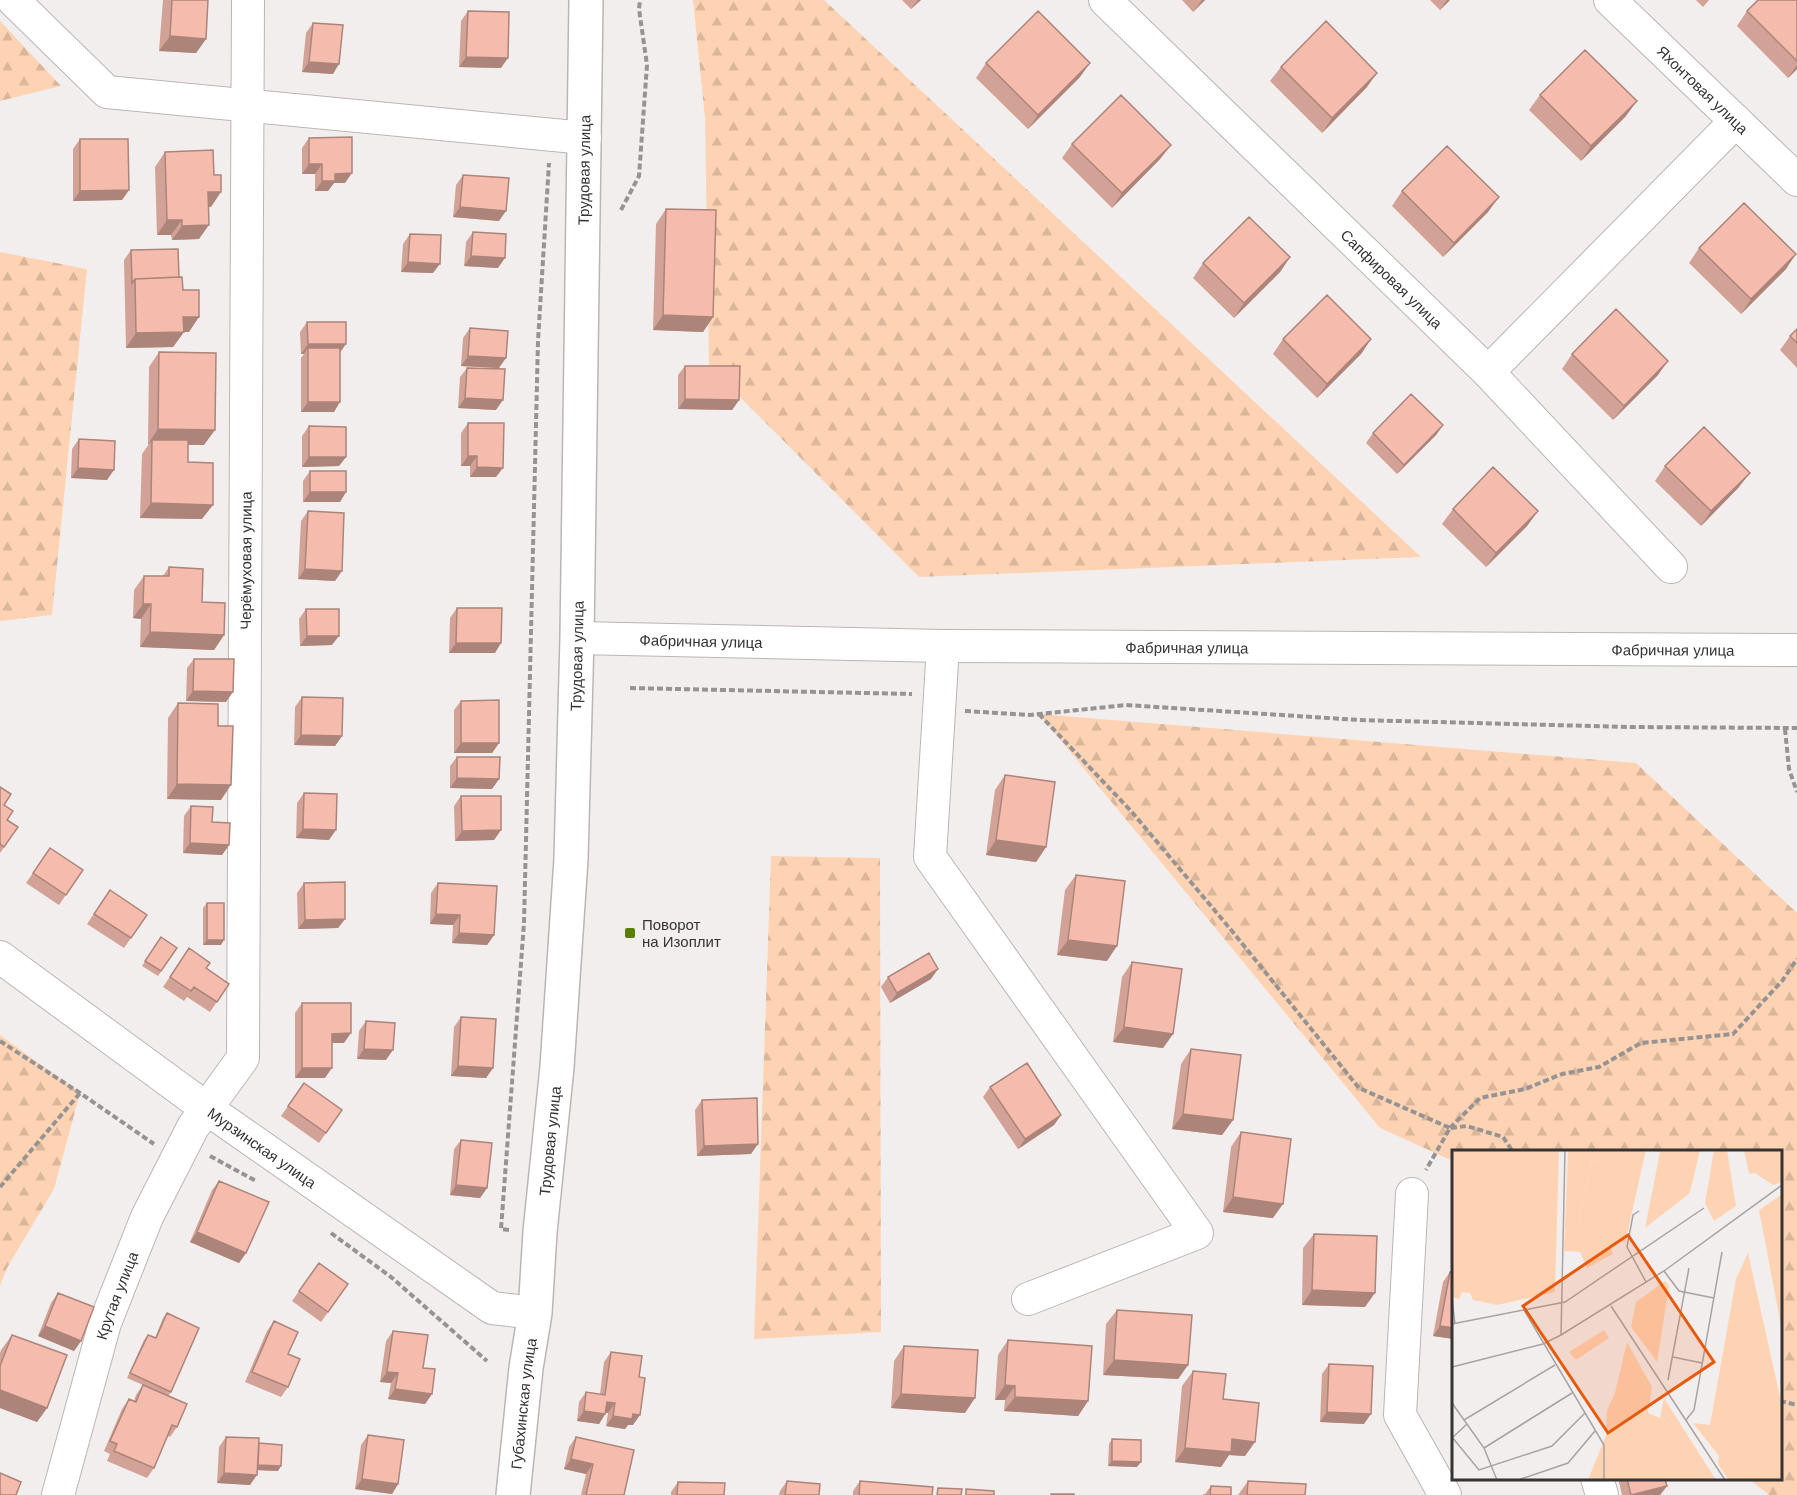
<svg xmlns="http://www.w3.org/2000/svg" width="1797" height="1495" font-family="Helvetica,sans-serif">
	<defs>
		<pattern id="forest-firs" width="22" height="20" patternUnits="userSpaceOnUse" patternTransform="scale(1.5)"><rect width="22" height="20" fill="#fed3b3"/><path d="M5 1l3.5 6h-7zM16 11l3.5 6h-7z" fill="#dab69a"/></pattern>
	</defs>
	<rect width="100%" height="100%" fill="#f3eeee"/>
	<path fill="url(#forest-firs)" d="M693 0H824L1421 557 919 577 709 366 705 118Z
		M0 21 61 86 0 101Z
		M0 252 87 269 52 615 0 621Z
		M1039 714 1636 763 1797 913V1495H1769L1749 1479 1780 1478V1152H1454L1453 1161 1380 1128Z
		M771 856 880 858 881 1332 754 1339Z
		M0 1035 80 1093 54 1189 7 1268 0 1286Z"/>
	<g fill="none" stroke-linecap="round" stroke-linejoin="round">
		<defs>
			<g id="minor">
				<path d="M13 0 107 92 585 138"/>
				<path id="s1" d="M1105 0 1488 372 1671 567"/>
				<path id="s2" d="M1610 0 1797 180"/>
				<path d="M1488 372 1736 121"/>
				<path id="s3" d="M577 638 943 646 1797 650"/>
				<path d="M943 646 930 857 1197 1233 1028 1299"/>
				<path id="s4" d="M0 957 206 1108 492 1308 535 1313"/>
				<path d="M1412 1194 1400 1415 1445 1495"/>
				<path d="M1597 1478 1602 1495"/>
				<path id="s5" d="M58 1495 105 1323 147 1217 193 1127 243 1058 248 0"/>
			</g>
			<g id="major">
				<path id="s6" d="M513 1495 526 1368 535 1313 540 1232 557 1067 571 859 577 638 586 0"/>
			</g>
		</defs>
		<use href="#minor" stroke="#bab6b6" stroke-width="34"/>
		<use href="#major" stroke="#bab6b6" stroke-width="36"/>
		<path stroke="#979393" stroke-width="4" stroke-dasharray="6 3" stroke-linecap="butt" d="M621 210 639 176 647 65 639 9 640 0
			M630 688 912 694
			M965 711 1030 715 1126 705 1359 720 1629 727 1797 728
			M1039 714 1131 811 1232 931 1359 1088 1450 1128 1426 1170
			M1785 729 1789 769 1797 792
			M0 1041 80 1093 154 1144
			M1450 1128 1480 1098 1525 1089 1562 1074 1599 1067 1641 1043 1733 1034 1782 981 1797 959
			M1451 1128 1467 1126 1503 1137 1513 1152
			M210 1156 256 1181
			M0 1187 80 1093
			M509 1230 501 1229 524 923 538 341 549 163
			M331 1233 391 1277 487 1361
			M1780 1401 1797 1405"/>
		<use href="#minor" stroke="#fff" stroke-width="32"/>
		<use href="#major" stroke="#fff" stroke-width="33"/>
	</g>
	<path fill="#d3a296" d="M163 0H208L206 39 196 53 159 51Z
		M902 0H921L911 9Z
		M1182 0H1205L1193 12Z
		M1430 0H1450L1440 10Z
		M1696 0H1709L1703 7Z
		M1797 0V69L1788 78 1737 26 1747 11Z
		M468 11 501 68 459 67 461 21Z
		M313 23 333 74 302 72 306 33Z
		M986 63 1080 77 1028 129 976 78Z
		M1281 67 1367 87 1322 133 1270 81Z
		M1540 95 1626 116 1581 161 1529 110Z
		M309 138 345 183H334L328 191H315V174H302V148Z
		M80 139 129 190 122 200 73 201V149Z
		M1072 144 1171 145 1160 159 1112 208 1062 158Z
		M165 152 211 207H208L199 239 172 240 171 235H157L155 167Z
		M463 175 499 221 453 217 456 185Z
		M1402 191 1488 212 1443 257 1392 206Z
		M666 209 713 317 703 332 653 330 656 224Z
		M473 232 498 268 464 266 466 242Z
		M410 234 433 273 401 272 403 244Z
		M1699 248 1786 269 1741 314 1689 263Z
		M131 250 179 277 183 290 189 332H184L173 347 126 348 124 260Z
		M1290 257 1280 272 1234 318 1193 278 1203 263Z
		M307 322 340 352 334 412H301V358L304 354H301L300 332Z
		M470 328 499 368 461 366 463 338Z
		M1797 329V368L1780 350 1790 336Z
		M1283 339H1371L1361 354 1317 398 1273 354Z
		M159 352 204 445H188V462L202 519 140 518 142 454 149 444H148L149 367Z
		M1572 354 1658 375 1613 420 1562 369Z
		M685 366 739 400 732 410 678 409V375Z
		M467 368 496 410 458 408 460 377Z
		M468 423 496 477H470V466H461V433Z
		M1443 425 1436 435 1397 474 1366 443 1373 433Z
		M309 426 346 457 339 466 302 467V436Z
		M79 439 107 480 71 478 72 449Z
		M1665 466 1739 487 1701 526 1655 481Z
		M310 471 346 492 340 502H303V481Z
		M1453 509 1538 511 1527 526 1486 567 1442 524Z
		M308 511 335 581 298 579 301 521Z
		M169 567 202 602 224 635 214 650 140 647 141 619 133 618 134 590 144 576H163Z
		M457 608 495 653H449L450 618Z
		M306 609 332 645 300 646 299 619Z
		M194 659 226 702 186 701 187 668Z
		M302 697 342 736 335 746 294 745 295 707Z
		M461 701 499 743 492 753H454V710Z
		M178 703 218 726 221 800 167 799 168 718Z
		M457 757 499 779 492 789 450 788V766Z
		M1005 775 1046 847 1036 862 986 855 995 790Z
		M0 787 7 820 18 827 0 853Z
		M304 793 329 840 296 838 297 803Z
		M461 796 501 830 494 840 455 841 454 806Z
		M191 806 212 822 229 845 222 855 183 853 184 816Z
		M50 848 83 870 59 905 26 883Z
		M1076 875 1107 961 1057 955 1065 890Z
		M304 883 345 919 338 928 298 929 297 893Z
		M438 883 494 935 487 945 452 943 453 925 430 924 431 893Z
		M110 890 147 915 124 948 87 924Z
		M207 903 221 945H203V908Z
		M161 937 177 948 158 976 142 966Z
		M189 948 206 968 229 984 210 1012 187 997 184 1001 163 987Z
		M1132 962 1173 1034 1163 1048 1113 1042 1122 977Z
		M888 977 931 979 890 1003 881 987Z
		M302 1003 344 1043H332L325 1078H295V1013Z
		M461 1017 493 1068 486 1078 451 1076 454 1027Z
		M366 1021 386 1060 357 1059 359 1031Z
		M1191 1049 1233 1120 1222 1135 1172 1129 1181 1064Z
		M304 1083 342 1110 319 1143 281 1116Z
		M990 1087 1061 1115 1054 1125 1018 1149 983 1097Z
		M702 1100 751 1154 697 1156 695 1110Z
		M1241 1132 1273 1218 1223 1212 1231 1147Z
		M461 1140 487 1188 480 1198 450 1195 454 1149Z
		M219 1181 246 1253 239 1263 190 1242 212 1190Z
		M1314 1234 1365 1307 1302 1305 1303 1248Z
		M319 1263 348 1284 321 1322 292 1301Z
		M1450 1272 1454 1273V1339L1433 1336 1443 1282Z
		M58 1293 81 1341 74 1351 38 1336 51 1303Z
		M1117 1310 1188 1365 1178 1379 1103 1375 1106 1324Z
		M167 1313 171 1392 168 1396 177 1427 170 1437 168 1436 154 1468 147 1478 107 1461 110 1454 104 1451 122 1409 129 1399 134 1401 136 1395 143 1385 127 1378 144 1340 148 1335 155 1338 163 1318Z
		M274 1321 288 1354V1387L281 1397 245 1382 267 1331Z
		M393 1331 423 1368 432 1394 425 1404 388 1399 391 1383 380 1382 386 1341Z
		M12 1335 47 1408 37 1422 0 1408V1353L1 1350Z
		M1008 1340 1088 1401 1078 1416 1004 1411 1005 1400H995L998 1355Z
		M904 1346 965 1413 891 1408 894 1361Z
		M611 1352 633 1425H628L625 1429 606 1426 608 1413H606L599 1424 577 1421 579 1402 586 1392 600 1394 604 1362Z
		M1329 1364 1364 1424 1320 1422 1322 1374Z
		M1193 1371 1223 1399 1245 1456 1229 1455 1221 1467 1175 1462 1182 1386Z
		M368 1435 398 1484 392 1494 355 1489 361 1445Z
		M226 1437 259 1443 278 1471 257 1470 250 1485 217 1483 219 1447Z
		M576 1437 624 1495H581L586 1474 564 1469 569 1447Z
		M1112 1439 1137 1467 1108 1466 1109 1444Z
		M1621 1479H1627L1667 1486 1660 1495H1622L1619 1482Z
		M787 1481 819 1495H779L780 1491Z
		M860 1481 932 1495H853V1491Z
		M1248 1481 1305 1495H1238Z
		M678 1482 724 1495H671V1492Z
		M1211 1486 1231 1495 1205 1494Z"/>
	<path fill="#ac847a" d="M918 0H921L911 9Z
		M1202 0H1205L1193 12Z
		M1447 0H1450L1440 10Z
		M170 36 206 39 196 53 159 51Z
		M466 57 508 58 501 68 459 67Z
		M309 62 339 64 333 74 302 72Z
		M1090 63 1080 77 1028 129 1038 115Z
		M1797 65V69L1788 78Z
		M1377 73 1367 87 1322 133 1332 118Z
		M1637 101 1626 116 1581 161 1591 146Z
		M1171 145 1160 159 1112 208 1122 193Z
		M309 164H322L315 174H302Z
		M352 173 345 183H334L328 191H315L322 181 335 174Z
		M129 190 122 200 73 201 80 191Z
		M208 192H221L211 207H198Z
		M1499 197 1488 212 1443 257 1454 243Z
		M460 207 506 211 499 221 453 217Z
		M167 220H182L171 235H157Z
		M209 225 199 239 172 240 182 226Z
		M1796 254 1786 269 1741 314 1751 299Z
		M471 256 505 258 498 268 464 266Z
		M1290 257 1280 272 1234 318 1244 303Z
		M408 262 440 264 433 273 401 272Z
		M663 315 713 317 703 332 653 330Z
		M183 317H199L189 332H173Z
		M184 332 173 347 126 348 136 333Z
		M1371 339 1361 354 1317 398 1327 384Z
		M308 344H346L339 354 308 348 304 354H301Z
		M468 356 506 358 499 368 461 366Z
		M1668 361 1658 375 1613 420 1624 406Z
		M465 398 503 400 496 410 458 408Z
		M685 399 739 400 732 410 678 409Z
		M308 402H340L334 412H301Z
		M1443 425 1436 435 1397 474 1404 465Z
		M158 429 215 430 204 445 152 444V440L149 444H148Z
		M468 456H477L470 466H461Z
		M309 457H346L339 466 302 467Z
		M477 467 503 468 496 477H470Z
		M78 468 114 470 107 480 71 478Z
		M1750 473 1739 487 1701 526 1711 511Z
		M310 492H346L340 502H303Z
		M151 503 213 505 202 519 140 518Z
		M1538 511 1527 526 1486 567 1496 553Z
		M305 569 342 571 335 581 298 579Z
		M143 604H151L141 619 133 618Z
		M150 632 224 635 214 650 140 647Z
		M307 636H339L332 645 300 646Z
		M456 643H501L495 653H449Z
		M193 691 233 692 226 702 186 701Z
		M301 735 342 736 335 746 294 745Z
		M461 743H499L492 753H454Z
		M457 778 499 779 492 789 450 788Z
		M177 784 231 785 221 800 167 799Z
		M303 829 336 830 329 840 296 838Z
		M501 830 494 840 455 841 462 831Z
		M996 840 1046 847 1036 862 986 855Z
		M190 843 229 845 222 855 183 853Z
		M436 914 460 915 453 925 430 924Z
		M345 919 338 928 298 929 305 920Z
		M459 933 494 935 487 945 452 943Z
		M207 940H224L221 945H203Z
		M1068 940 1117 946 1107 961 1057 955Z
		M938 969 931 979 890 1003 897 993Z
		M1124 1027 1173 1034 1163 1048 1113 1042Z
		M351 1033 344 1043H325L332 1034Z
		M364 1049 393 1050 386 1060 357 1059Z
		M458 1066 493 1068 486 1078 451 1076Z
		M302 1068H332L325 1078H295Z
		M1183 1114 1233 1120 1222 1135 1172 1129Z
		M1061 1115 1054 1125 1018 1149 1025 1139Z
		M758 1144 751 1154 697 1156 704 1146Z
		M456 1185 487 1188 480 1198 450 1195Z
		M1233 1197 1283 1204 1273 1218 1223 1212Z
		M197 1232 246 1253 239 1263 190 1242Z
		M1312 1290 1375 1293 1365 1307 1302 1305Z
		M45 1326 81 1341 74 1351 38 1336Z
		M1440 1326 1454 1328V1339L1433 1336Z
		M1114 1360 1188 1365 1178 1379 1103 1375Z
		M387 1372 398 1373 391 1383 380 1382Z
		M1005 1385 1015 1386 1005 1400H995Z
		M395 1389 432 1394 425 1404 388 1399Z
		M0 1390 47 1408 37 1422 0 1408Z
		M901 1394 975 1398 965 1413 891 1408Z
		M1015 1397 1088 1401 1078 1416 1004 1411Z
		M607 1402 615 1403 608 1413 600 1412Z
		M584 1411 605 1414 599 1424 577 1421Z
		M1327 1412 1371 1414 1364 1424 1320 1422Z
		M633 1414 640 1415 633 1425H628L625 1429 606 1426 613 1416Z
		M1232 1439 1255 1442 1245 1456 1229 1455 1221 1467 1175 1462 1185 1448Z
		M571 1459 593 1464 586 1474 564 1469Z
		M1112 1461 1141 1462 1137 1467 1108 1466Z
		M254 1465 281 1466 278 1471 251 1470Z
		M224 1473 257 1475 250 1485 217 1483Z
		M362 1479 398 1484 392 1494 355 1489Z
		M1667 1486 1660 1495H1631Z"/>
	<path fill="#f5bcae" stroke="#ac847a" stroke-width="1.5" d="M172 0H208L206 39 170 36Z
		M1758 0H1797V61L1747 11Z
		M468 11 509 12 508 58 466 57Z
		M1038 11 1090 63 1038 115 986 63Z
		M1326 21 1377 73 1332 118 1281 67Z
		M313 23 343 25 339 64 309 62Z
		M1585 50 1637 101 1591 146 1540 95Z
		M1121 95 1171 145 1122 193 1072 144Z
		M352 137V173L335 174V181H322V164H309V138Z
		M80 139H128L129 190 80 191Z
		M1447 146 1499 197 1454 243 1402 191Z
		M213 150 214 175H221V192H208L209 225 182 226V220H167L165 152Z
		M463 175 509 178 506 211 460 207Z
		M1744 203 1796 254 1751 299 1699 248Z
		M666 209 716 210 713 317 663 315Z
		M1249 217 1290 257 1244 303 1203 263Z
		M473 232 506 234 505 258 471 256Z
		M410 234 441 235 440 264 408 262Z
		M178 249 179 277 135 279 132 283 131 250Z
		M182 277 183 290H199V317H183L184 332 136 333 135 279Z
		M1327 295 1371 339 1327 384 1283 339Z
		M1616 309 1668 361 1624 406 1572 354Z
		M307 322H346V344H308Z
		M470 328 508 331 506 358 468 356Z
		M1797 329V343L1790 336Z
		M308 348H340V402H308Z
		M159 352 216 353 215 430 158 429Z
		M685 366H740L739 400 685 399Z
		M467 368 505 369 503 400 465 398Z
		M1411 394 1443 425 1404 465 1373 433Z
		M468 423H504L503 468 477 467V456H468Z
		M309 426 346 427V457H309Z
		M1704 427 1750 473 1711 511 1665 466Z
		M79 439 115 441 114 470 78 468Z
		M152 440H188V462L213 463V505L151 503Z
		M1493 467 1538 511 1496 553 1453 509Z
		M310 471H346V492H310Z
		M308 511 344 513 342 571 305 569Z
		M169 567 203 569 202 602 225 603 224 635 150 632 151 604H143L144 576H169Z
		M457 608H502L501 643H456Z
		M306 609H339V636H307Z
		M194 659H234L233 692 193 691Z
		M302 697 343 698 342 736 301 735Z
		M499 700V743H461V701Z
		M178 703 218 704V726H233L231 785 177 784Z
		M457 757H500L499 779 457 778Z
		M1005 775 1055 782 1046 847 996 840Z
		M0 787 11 794 4 805 13 811 7 820 18 827 4 847 0 844Z
		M304 793 337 794 336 830 303 829Z
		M461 796H501V830L462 831Z
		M191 806 213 807 212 822 230 823 229 845 190 843Z
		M50 848 83 870 66 895 33 873Z
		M1076 875 1125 881 1117 946 1068 940Z
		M345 882V919L305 920 304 883Z
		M438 883 497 886 494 935 459 933 460 915 436 914Z
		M110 890 147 915 131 938 94 914Z
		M207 903H224V940H207Z
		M161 937 177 948 161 971 145 961Z
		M189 948 210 963 206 968 229 984 217 1002 194 987 191 991 170 977Z
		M929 953 938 969 897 993 888 977Z
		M1132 962 1182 969 1173 1034 1124 1027Z
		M302 1003H351V1033L332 1034V1068H302Z
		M461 1017 496 1019 493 1068 458 1066Z
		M366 1021 395 1023 393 1050 364 1049Z
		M1191 1049 1241 1055 1233 1120 1183 1114Z
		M1027 1063 1061 1115 1025 1139 990 1087Z
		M304 1083 342 1110 326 1133 288 1106Z
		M757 1098 758 1144 704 1146 702 1100Z
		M1241 1132 1291 1139 1283 1204 1233 1197Z
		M461 1140 492 1143 487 1188 456 1185Z
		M219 1181 269 1202 246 1253 197 1232Z
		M1314 1234 1377 1236 1375 1293 1312 1290Z
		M319 1263 348 1284 328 1312 299 1291Z
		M1450 1272 1454 1273V1328L1440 1326Z
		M58 1293 94 1307 81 1341 45 1326Z
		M1117 1310 1192 1315 1188 1365 1114 1360Z
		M167 1313 199 1328 171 1392 130 1373 148 1335 156 1338Z
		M274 1321 298 1332 288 1354 300 1359 288 1387 252 1372Z
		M393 1331 428 1335 423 1368 435 1369 432 1394 395 1389 398 1373 387 1372Z
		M12 1335 67 1355 47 1408 0 1390V1366Z
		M1008 1340 1092 1346 1088 1401 1015 1397V1386L1005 1385Z
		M904 1346 978 1350 975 1398 901 1394Z
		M611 1352 642 1356 639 1377 645 1378 640 1415 633 1414 632 1419 613 1416 615 1403 607 1402 605 1414 584 1411 586 1392 605 1395Z
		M1329 1364 1373 1366 1371 1414 1327 1412Z
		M1193 1371 1226 1374 1223 1399 1259 1403 1255 1442 1232 1439 1231 1452 1185 1448Z
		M143 1385 187 1404 177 1427 172 1425 154 1468 114 1451 117 1444 110 1441 129 1399 136 1402Z
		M368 1435 404 1440 398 1484 362 1479Z
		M226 1437 259 1438 257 1475 224 1473Z
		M576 1437 634 1450 624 1495H586L593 1464 571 1459Z
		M1112 1439 1141 1440V1462L1112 1461Z
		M259 1443 282 1445 281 1466 258 1465Z
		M0 1473 21 1482 16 1495H0Z
		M1627 1479H1665L1667 1486 1631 1495Z
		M787 1481 820 1484 819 1495H785Z
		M860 1481 933 1487 932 1495H859Z
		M1248 1481 1306 1484 1305 1495H1247Z
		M678 1482 725 1483 724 1495H677Z
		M1211 1486 1231 1487V1495H1203H1210Z
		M938 1488 962 1489 961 1495H937Z
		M966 1489 994 1491V1495H966Z
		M1051 1494H1074V1495H1051Z"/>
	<rect fill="#587f00" stroke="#f3eeee" stroke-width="2" x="624" y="927" width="12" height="12" rx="3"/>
	<g text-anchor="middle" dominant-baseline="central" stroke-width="4.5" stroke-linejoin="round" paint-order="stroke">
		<g font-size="15" fill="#353333" stroke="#f3eeee">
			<text stroke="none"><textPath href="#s2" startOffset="129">Яхонтовая улица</textPath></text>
			<text stroke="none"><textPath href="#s6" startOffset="1328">Трудовая улица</textPath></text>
			<text stroke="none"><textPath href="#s1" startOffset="400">Сапфировая улица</textPath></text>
			<text stroke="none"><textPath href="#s5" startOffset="976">Черёмуховая улица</textPath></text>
			<text stroke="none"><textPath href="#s3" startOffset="124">Фабричная улица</textPath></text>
			<text stroke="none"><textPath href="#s3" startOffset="610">Фабричная улица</textPath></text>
			<text stroke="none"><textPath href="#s3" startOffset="1096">Фабричная улица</textPath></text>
			<text stroke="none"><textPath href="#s6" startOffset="842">Трудовая улица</textPath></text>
			<text stroke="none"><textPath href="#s6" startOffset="356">Трудовая улица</textPath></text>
			<text stroke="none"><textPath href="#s4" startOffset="324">Мурзинская улица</textPath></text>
			<text stroke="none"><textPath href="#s5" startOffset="208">Крутая улица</textPath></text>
			<text stroke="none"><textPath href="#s6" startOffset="92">Губахинская улица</textPath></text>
		</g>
		<g font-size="15" fill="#353333" stroke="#f3eeee" text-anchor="start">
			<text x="642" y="924">Поворот<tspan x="642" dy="17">на Изоплит</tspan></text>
		</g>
	</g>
	<g transform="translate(1452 1150)">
		<rect width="330" height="330" fill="#f3eeee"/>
		<path d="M140 10 152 13 135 89 126 75Z" fill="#fed3b3"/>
		<path d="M0 0H107L103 142 45 155 21 150 18 143 10 142 7 149 0 147ZM116 0H194L173 93 168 89 158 96 161 104 135 118 128 102 112 101ZM140 10 151 13 135 88 126 75ZM200 0H248L238 43 193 78 208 2ZM262 0H275L284 56 262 71 253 53ZM292 0H330V32L321 35 303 23 297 24ZM330 44V181L307 60ZM296 103 330 256V330H277L266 314 267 306 241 273 258 275 284 129ZM213 131 217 136 205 212 179 177 184 152ZM152 180 157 188 124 210 117 202ZM175 192 200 237 196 263 208 268 212 248 264 330H136L154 285 155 260 163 243Z" fill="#fed3b3" fill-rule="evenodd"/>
		<path fill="none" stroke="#a7a3a3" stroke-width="1.5" d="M187 61 181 65 175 97 194 132M212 121 227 141 262 148M0 148 3 174M159 156 273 330M72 160 152 295V330M0 174 113 152 252 58M109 185 113 0M221 207 250 213M0 217 91 194 109 185 212 121 330 35M216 230 237 118M0 253 32 298 45 330M12 270 103 215M234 270 242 260 270 102M0 287 27 320 100 296 133 263M1 287 15 274M32 298 120 243M66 330 116 313 143 281"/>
		<path fill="#e8590c" fill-opacity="0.15" stroke="#e8590c" stroke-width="3" d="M176 85 262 212 156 283 71 156Z"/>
		<rect width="330" height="330" fill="none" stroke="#353333" stroke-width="3"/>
	</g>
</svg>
